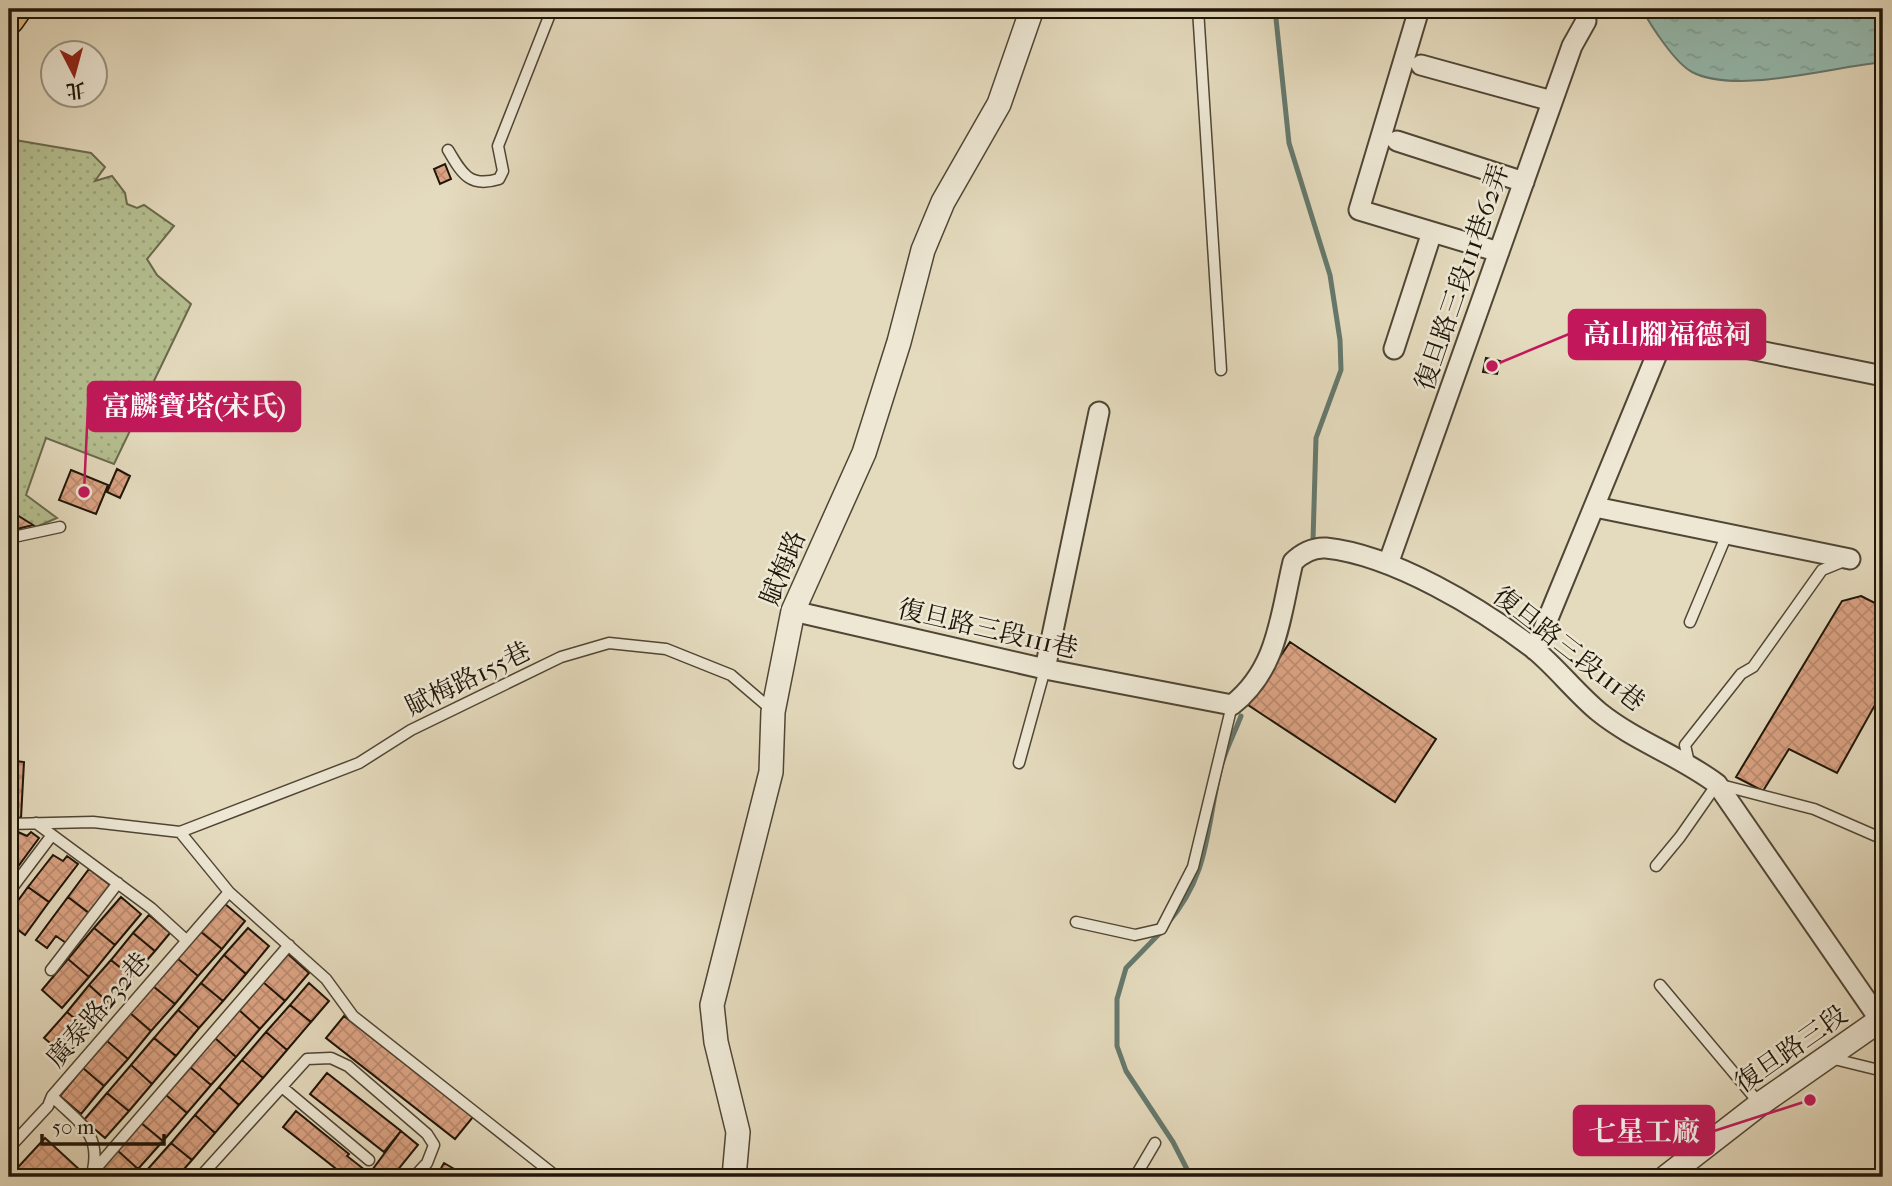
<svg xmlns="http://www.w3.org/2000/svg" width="1892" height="1186" font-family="'IM FELL French Canon','Noto Serif TC',serif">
	<defs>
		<pattern id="grass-dots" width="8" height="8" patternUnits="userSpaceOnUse" patternTransform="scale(1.75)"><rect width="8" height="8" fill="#b5bf90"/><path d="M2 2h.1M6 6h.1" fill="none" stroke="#9ba37b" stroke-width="1.8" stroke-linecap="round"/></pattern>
		<pattern id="water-ripples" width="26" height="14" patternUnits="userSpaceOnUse" patternTransform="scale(1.75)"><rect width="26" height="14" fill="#95bbb0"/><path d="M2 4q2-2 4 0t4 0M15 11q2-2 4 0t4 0" fill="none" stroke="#80a096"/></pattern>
		<pattern id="building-cross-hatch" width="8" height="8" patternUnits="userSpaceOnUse" patternTransform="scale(1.75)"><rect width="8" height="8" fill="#dba383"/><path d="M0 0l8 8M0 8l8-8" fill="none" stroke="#bc8b70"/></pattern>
	</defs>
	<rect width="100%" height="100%" fill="#e4dabd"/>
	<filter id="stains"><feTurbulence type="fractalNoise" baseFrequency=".00286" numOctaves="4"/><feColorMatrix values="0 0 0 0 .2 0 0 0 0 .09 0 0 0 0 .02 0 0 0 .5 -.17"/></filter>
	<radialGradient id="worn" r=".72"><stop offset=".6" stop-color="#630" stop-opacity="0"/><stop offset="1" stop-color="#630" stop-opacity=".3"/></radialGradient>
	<path fill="url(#grass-dots)" stroke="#6a6a4c" stroke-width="2" d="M9 139 91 153 105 167 95 181 112 176 125 193 127 204 137 208 144 205 174 226 147 259 157 275 191 304 114 464 46 438 26 495 57 518 36 527 9 510Z"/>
	<path fill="url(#water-ripples)" stroke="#65796d" stroke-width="2" d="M1642 9H1883V62C1833 67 1735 95 1692 72 1675 63 1651 26 1642 9Z"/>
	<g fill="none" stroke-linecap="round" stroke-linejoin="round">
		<path stroke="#65796d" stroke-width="5" d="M1275 9 1289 143 1330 275 1340 340 1341 370 1316 438 1313 540
			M1167 924C1211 874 1206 826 1221 767 1226 749 1235 732 1241 716
			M1161 932 1126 968 1117 999V1046L1126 1071 1173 1142 1191 1177"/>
	</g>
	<path fill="url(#building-cross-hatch)" stroke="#1e1508" stroke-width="2" d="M445 164 451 179 440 184 434 169Z
		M1486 358 1500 361 1497 374 1483 372Z
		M117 469 130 476 120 498 107 492Z
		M71 470 108 485 96 514 59 500Z
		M9 510 33 525 9 531Z
		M1861 596 1883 607V671L1875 705 1837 773 1789 749 1763 791 1736 777 1842 601Z
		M1290 642 1436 739 1395 802 1248 705Z
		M9 760 24 762 21 818 9 816Z
		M18 832 27 836 31 832 39 838 9 879V833L15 836Z
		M53 855 63 861 67 856 78 864 49 902 28 887Z
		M89 869 110 885 89 913 68 897Z
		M28 887 49 902 25 935 9 923V913Z
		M68 897 89 913 66 943 56 936 47 948 36 940Z
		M121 897 141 914 115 945 94 928Z
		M224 903 245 921 222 949 200 931Z
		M149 915 170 933 155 951 133 933Z
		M94 928 115 945 89 977 68 959Z
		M248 928 269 946 246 974 224 955Z
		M200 931 222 949 198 976 177 958Z
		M133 933 155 951 132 977 111 960Z
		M288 954 309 973 285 1001 263 982Z
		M224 955 246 974 223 1001 201 983Z
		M177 958 198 976 175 1004 153 986Z
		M68 959 89 977 62 1008 42 990Z
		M111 960 132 977 110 1004 89 985Z
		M263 982 285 1001 260 1029 239 1010Z
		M201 983 223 1001 199 1028 178 1010Z
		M309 983 329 1001 311 1022 290 1005Z
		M89 985 110 1004 88 1030 67 1012Z
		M153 986 175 1004 151 1031 130 1013Z
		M290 1005 311 1022 287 1050 266 1032Z
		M178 1010 199 1028 176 1056 154 1038Z
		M239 1010 260 1029 236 1057 215 1038Z
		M67 1012 88 1030 66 1056 44 1038Z
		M130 1013 151 1031 128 1059 107 1041Z
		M344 1016 473 1117 455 1139 326 1038Z
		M266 1032 287 1050 263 1078 242 1060Z
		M154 1038 176 1056 152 1084 131 1065Z
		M215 1038 236 1057 211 1085 190 1067Z
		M107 1041 128 1059 104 1086 83 1068Z
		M242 1060 263 1078 239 1105 219 1087Z
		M131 1065 152 1084 129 1111 107 1093Z
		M190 1067 211 1085 187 1113 166 1095Z
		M83 1068 104 1086 81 1114 60 1096Z
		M327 1073 401 1131 384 1152 310 1094Z
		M219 1087 239 1105 215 1133 195 1115Z
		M107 1093 129 1111 105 1138 84 1120Z
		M166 1095 187 1113 163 1141 141 1123Z
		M296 1111 349 1154 347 1156 370 1174 367 1177H339L332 1172 335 1168 283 1127Z
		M195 1115 215 1133 192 1160 171 1143Z
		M141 1123 163 1141 138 1169 117 1150Z
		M401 1131 418 1145 392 1177H367Z
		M45 1138 81 1171 75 1177H9Z
		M171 1143 192 1160 177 1177H155L147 1170Z
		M117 1150 138 1169 131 1177 95 1176Z
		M444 1163 468 1177H436Z"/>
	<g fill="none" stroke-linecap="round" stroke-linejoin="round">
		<defs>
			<path id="service" d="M1101 9H1127
				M1198 9 1221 370
				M448 150C462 174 470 188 499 179L503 171 498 146 552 9
				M9 538 60 527
				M1690 622 1727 534
				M1019 763 1045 669
				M1689 763 1685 745 1741 674 1753 667 1822 570 1844 561
				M36 823 151 908 186 940
				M9 824 93 822 180 832 359 763 411 730 561 657 609 643 666 649 731 675 773 711
				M180 832 229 892 326 979 353 1016 557 1177
				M1656 866 1680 837 1717 784 1814 809 1883 839
				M9 892 52 835
				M1076 922 1135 935 1161 929 1193 867 1232 705
				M51 970 118 883
				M1660 985 1760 1104
				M1830 1058 1883 1071
				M282 1087 369 1160
				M52 1096C77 1122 101 1131 93 1170
				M9 1148 48 1106 52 1096 229 892
				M92 1173 289 945
				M200 1177 307 1059 331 1058 348 1066 427 1134 434 1145 427 1163 414 1177
				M1135 1177 1155 1143"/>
			<path id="minor" d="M1417 16 1359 210 1499 252
				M1421 65 1552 101
				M1397 141 1524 182
				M1394 349 1432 232
				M1595 507 1850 559
				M1388 564 1572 46 1586 21 1584 9
				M793 611 1045 669 1232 705C1278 669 1280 616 1293 562 1301 554 1313 547 1326 548 1393 555 1481 608 1534 649 1557 668 1576 693 1599 712 1635 741 1680 756 1717 784L1880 1020
				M1535 650 1666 332 1883 376
				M1045 669 1099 412"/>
			<path id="tertiary" d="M734 1177 738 1132 716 1042 712 1005 771 772 773 712 793 611 864 453 899 342 923 250 943 202 999 104 1032 9
				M1666 1177 1760 1104 1883 1018"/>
			<path id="primary" d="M9 19 16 9"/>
		</defs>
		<use href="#service" stroke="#504635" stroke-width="13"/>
		<use href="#minor" stroke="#504635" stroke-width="23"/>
		<use href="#tertiary" stroke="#504635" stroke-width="26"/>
		<use href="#primary" stroke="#1e1508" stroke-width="33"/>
		<use href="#service" stroke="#ede7d4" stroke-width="10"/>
		<use href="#minor" stroke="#ede7d4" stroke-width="19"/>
		<use href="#tertiary" stroke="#ede7d4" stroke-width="23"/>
		<use href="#primary" stroke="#e2bd7e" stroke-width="30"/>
	</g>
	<g text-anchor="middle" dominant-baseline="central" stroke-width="5" stroke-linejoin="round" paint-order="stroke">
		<g font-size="26" fill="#1e1508" stroke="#ede7d4">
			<text transform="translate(1462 277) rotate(-71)">復旦路三段111巷62弄</text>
			<text transform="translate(783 568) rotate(-68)">賦梅路</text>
			<text transform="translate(988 629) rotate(13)">復旦路三段111巷</text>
			<text transform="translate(1569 649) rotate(38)">復旦路三段111巷</text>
			<text transform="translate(468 679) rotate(-26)">賦梅路155巷</text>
			<text transform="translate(98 1010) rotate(-49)">廣泰路232巷</text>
			<text transform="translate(1791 1049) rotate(-35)">復旦路三段</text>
		</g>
	</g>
	<path fill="none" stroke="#c2185b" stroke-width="2.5" d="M1492 366L1569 334M84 492L88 406M1810 1100L1714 1131"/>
	<g fill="#c2185b" stroke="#ede7d4" stroke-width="2.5">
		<circle cx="1492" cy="366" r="7"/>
		<circle cx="84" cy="492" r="7"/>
		<circle cx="1810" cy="1100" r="7"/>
	</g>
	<g fill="#c2185b" stroke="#c2185b" stroke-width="2.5">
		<rect x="1569" y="310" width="196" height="49" rx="7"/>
		<rect x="88" y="382" width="212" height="49" rx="7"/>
		<rect x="1574" y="1106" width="140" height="49" rx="7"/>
	</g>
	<g font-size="28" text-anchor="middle" font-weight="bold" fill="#fff">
		<text x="1667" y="344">高山腳福德祠</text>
		<text x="194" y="416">富麟寶塔(宋氏)</text>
		<text x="1644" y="1141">七星工廠</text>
	</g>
	<rect width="1892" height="1186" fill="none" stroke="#e4dabd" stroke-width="35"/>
	<rect x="10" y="10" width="1871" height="1165" fill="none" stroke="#1e1508" stroke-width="3.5"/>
	<rect x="18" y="18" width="1857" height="1151" fill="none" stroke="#1e1508" stroke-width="2"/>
	<g transform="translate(74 74) rotate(174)"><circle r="33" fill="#ede7d4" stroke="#9a9382" stroke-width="2"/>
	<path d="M0-5L12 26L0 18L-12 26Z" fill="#8f2418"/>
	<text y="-10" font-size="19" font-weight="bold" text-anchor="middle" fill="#1e1508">北</text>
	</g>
	<path d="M42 1134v10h122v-10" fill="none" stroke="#1e1508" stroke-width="3.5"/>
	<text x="52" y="1134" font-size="21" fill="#1e1508" stroke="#ede7d4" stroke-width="5" paint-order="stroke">50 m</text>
	<rect width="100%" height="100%" filter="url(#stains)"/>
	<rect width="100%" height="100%" fill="url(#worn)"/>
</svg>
